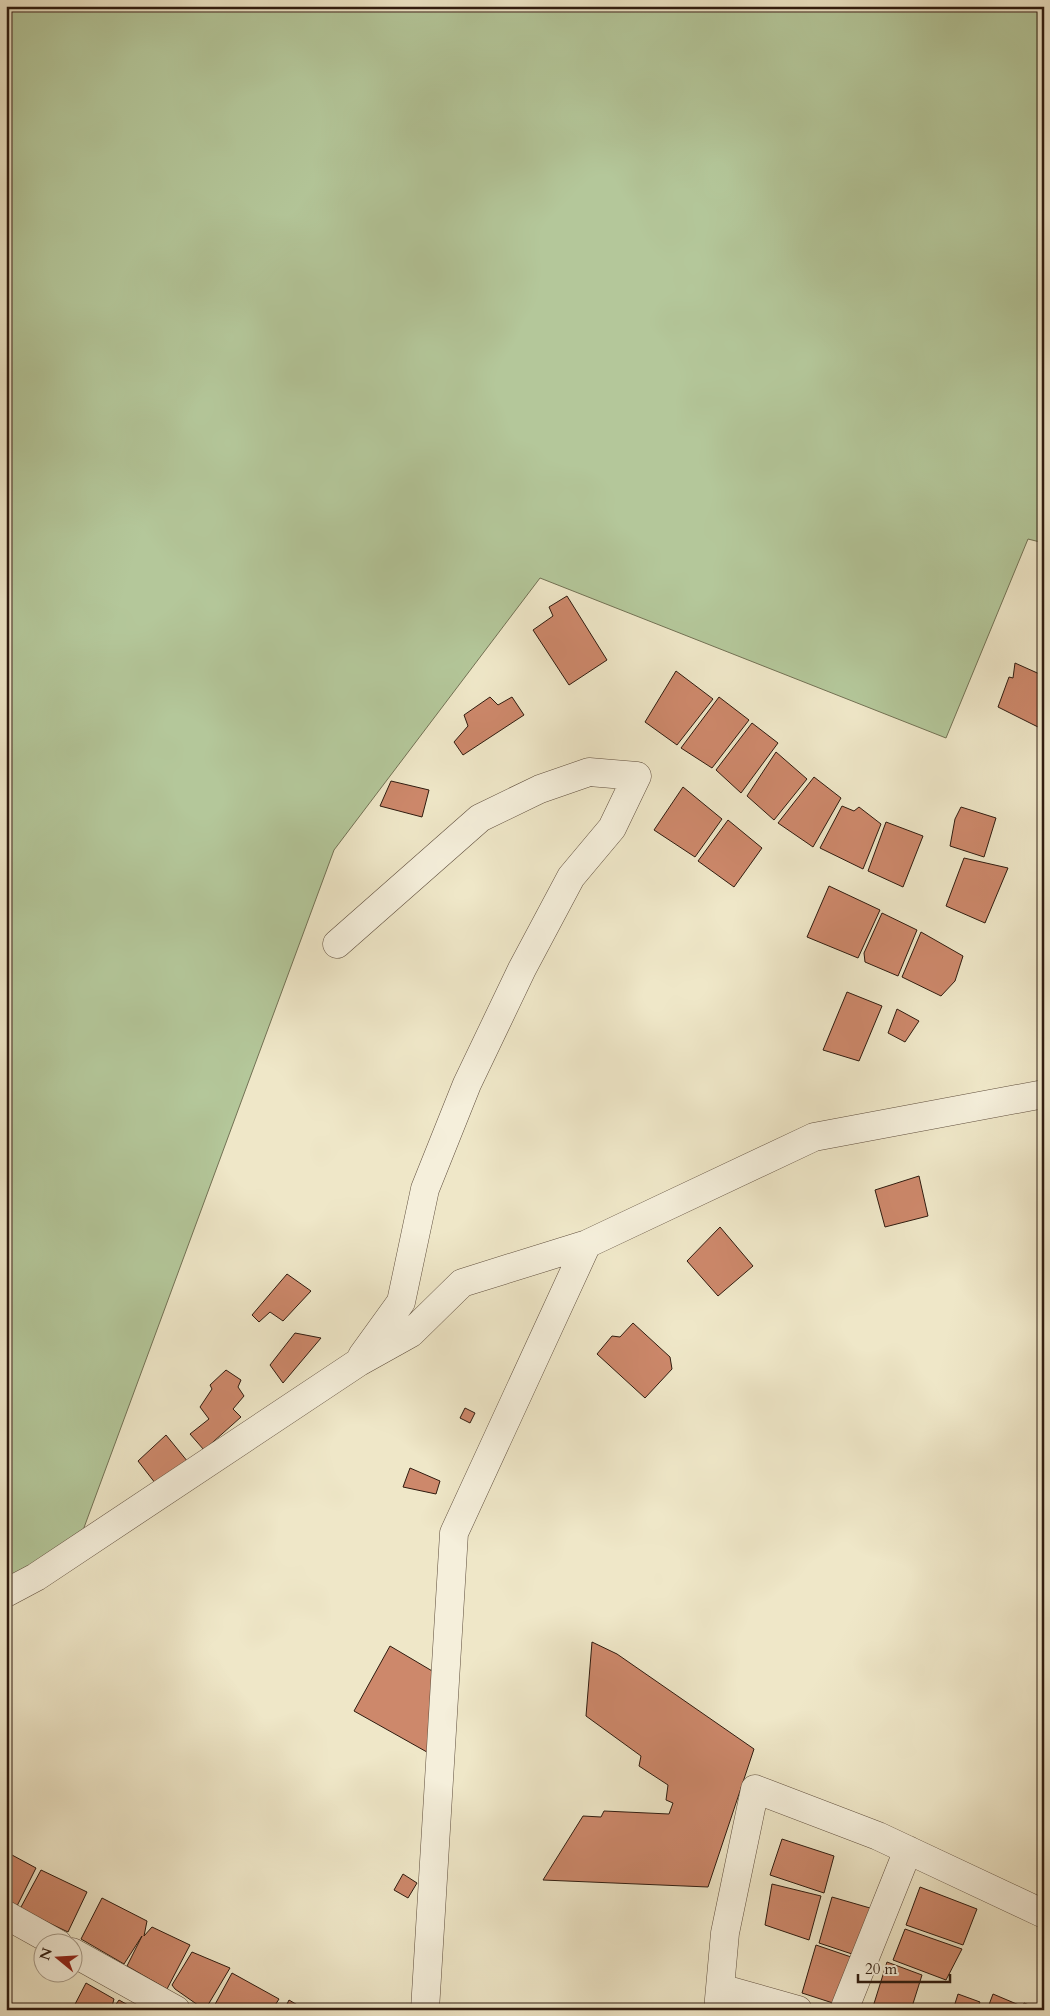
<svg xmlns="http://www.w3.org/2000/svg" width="1050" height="2016" font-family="Cardo,serif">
	<rect width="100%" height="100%" fill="#efe7c8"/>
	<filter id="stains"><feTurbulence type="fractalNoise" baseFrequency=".004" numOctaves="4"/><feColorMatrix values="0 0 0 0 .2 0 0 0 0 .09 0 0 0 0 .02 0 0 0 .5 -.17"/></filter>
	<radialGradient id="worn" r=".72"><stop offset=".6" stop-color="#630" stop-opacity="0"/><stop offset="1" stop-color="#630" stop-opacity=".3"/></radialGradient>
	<path fill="#b4c79a" stroke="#727154" d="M6 6H1044V543L1028 539 946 738 540 578 334 850 75 1552 6 1590Z"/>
	<path fill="#cd886b" stroke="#2f1b0f" d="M567 596 607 660 569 685 533 630 553 616 549 607Z
		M1015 663 1044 676V712L1038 727 998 707 1009 677 1013 678Z
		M676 671 713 699 677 745 645 722Z
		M490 697 498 705 512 697 524 715 463 755 454 742 468 726 464 715Z
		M719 697 749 720 712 768 681 748Z
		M752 723 778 743 741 793 716 770Z
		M776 752 807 779 774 820 747 796Z
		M814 777 841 798 813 847 778 823Z
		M391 781 429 790 422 817 380 806Z
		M683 787 722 819 695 857 654 830Z
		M842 806 854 811 859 807 881 824 863 869 820 848Z
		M961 807 996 818 984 857 950 846 955 819Z
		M728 820 762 848 734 887 698 861Z
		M886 822 923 836 903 887 868 871Z
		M964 858 1008 868 985 923 946 906Z
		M829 886 880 910 858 958 807 937Z
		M882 913 917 930 898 976 865 962 864 953Z
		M921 932 963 956 955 981 941 996 902 977Z
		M847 992 882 1006 859 1061 823 1050Z
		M897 1009 919 1021 905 1042 888 1033Z
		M919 1176 928 1216 885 1227 875 1190Z
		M720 1227 753 1266 718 1296 687 1261Z
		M287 1274 311 1291 283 1321 270 1312 259 1322 252 1315Z
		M633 1323 670 1357 672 1369 645 1398 597 1354 612 1336 620 1337Z
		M295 1333 321 1338 283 1383 270 1365Z
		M226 1370 241 1380 238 1387 244 1396 233 1409 241 1417 204 1450 190 1434 209 1419 200 1407 212 1389 210 1385Z
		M465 1408 475 1413 470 1423 460 1418Z
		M166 1435 188 1462 159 1488 138 1461Z
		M410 1468 440 1481 436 1494 403 1487Z
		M592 1642 617 1654 754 1749 708 1887 543 1880 583 1816 601 1817 604 1811 669 1814 673 1803 666 1800 668 1785 639 1766 641 1756 586 1716Z
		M390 1646 444 1678 434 1756 354 1711Z
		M782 1839 834 1856 824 1893 770 1875Z
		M12 1855 36 1868 16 1908 6 1902V1856Z
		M41 1870 87 1892 68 1932 26 1912 21 1907Z
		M403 1874 417 1883 408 1898 394 1890Z
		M772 1884 821 1896 809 1940 765 1925Z
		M920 1887 977 1909 963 1945 906 1925Z
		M832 1897 870 1908 855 1955 819 1943Z
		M102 1898 147 1921 144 1936 152 1927 190 1945 167 1989 127 1966 142 1936 124 1964 81 1939Z
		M905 1929 962 1949 946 1980 893 1960Z
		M816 1945 854 1958 839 2005 802 1993Z
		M192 1952 230 1968 205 2010 175 1989 172 1985Z
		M887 1962 922 1975 911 2010H872Z
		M232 1973 279 1999 272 2010H212Z
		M86 1983 114 1999 111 2010H72Z
		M958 1994 980 2002 976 2010H953Z
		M993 1994 1019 2005 1017 2010H987Z
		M119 2000 137 2010H112Z
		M289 2000 306 2010H284Z
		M1024 2003 1042 2010H1021Z"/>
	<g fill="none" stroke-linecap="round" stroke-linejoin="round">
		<defs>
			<path id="minor" d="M337 944 480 818 540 789 589 772 637 776 612 828 571 877 522 969 467 1084 425 1189 401 1302 362 1356
				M6 1593 36 1577 359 1362 411 1333 462 1283 587 1244 814 1137 1044 1094
				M6 1915 58 1944
				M72 1952 176 2010
				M720 1988 798 2010
				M425 2010 454 1533 587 1244
				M718 2010 725 1933 755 1789 878 1836 1044 1914
				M844 2010 908 1850"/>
		</defs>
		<use href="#minor" stroke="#5f4e3d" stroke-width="29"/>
		<use href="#minor" stroke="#f5efdb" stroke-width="28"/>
	</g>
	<rect width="1050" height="2016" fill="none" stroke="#efe7c8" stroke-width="25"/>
	<rect x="8" y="8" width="1035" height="2001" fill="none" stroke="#2f1b0f" stroke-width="2.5"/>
	<rect x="12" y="12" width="1025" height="1991" fill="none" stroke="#2f1b0f"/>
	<g transform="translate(58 1958) rotate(288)"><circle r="24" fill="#f5efdb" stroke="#a69a89"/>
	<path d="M0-4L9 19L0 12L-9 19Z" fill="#8f2418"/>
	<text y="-8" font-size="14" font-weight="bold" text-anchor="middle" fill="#2f1b0f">N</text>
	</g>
	<path d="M858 1974v8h92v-8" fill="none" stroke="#2f1b0f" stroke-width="2.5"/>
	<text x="865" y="1974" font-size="15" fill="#2f1b0f" stroke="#f5efdb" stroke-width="4" paint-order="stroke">20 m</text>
	<rect width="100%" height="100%" filter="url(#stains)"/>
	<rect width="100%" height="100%" fill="url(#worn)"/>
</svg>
